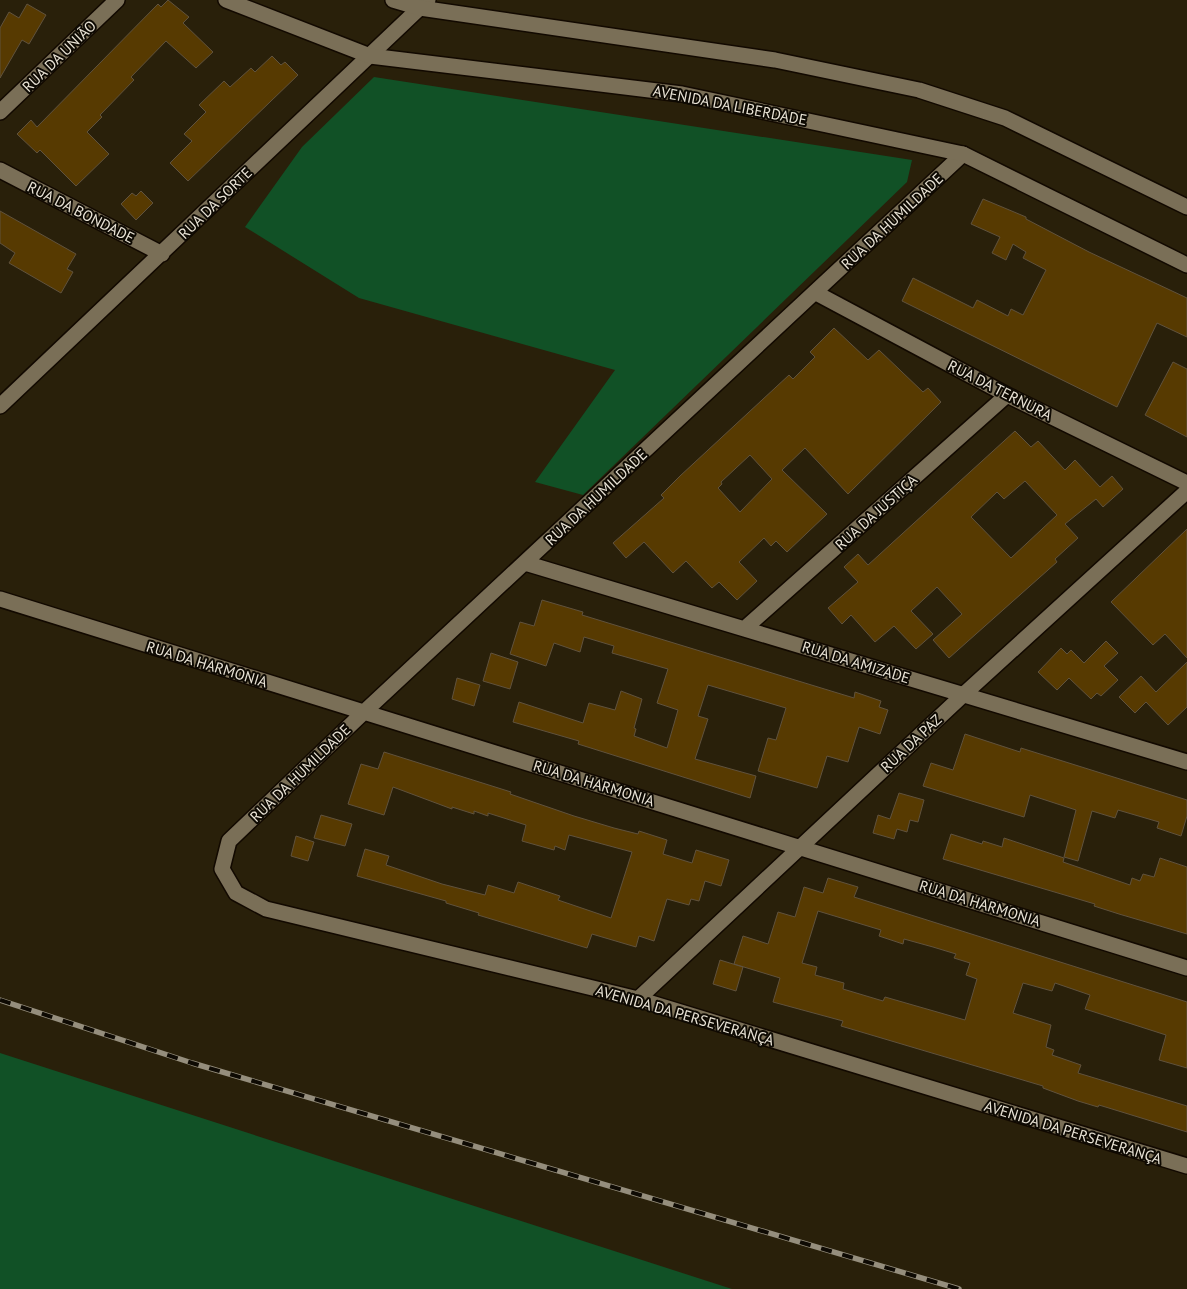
<svg xmlns="http://www.w3.org/2000/svg" width="1187" height="1289" font-family="'PT Sans',sans-serif">
	<rect width="100%" height="100%" fill="#29200a"/>
	<path fill="#115126" d="M374 77 912 160 907 182 583 495 535 482 615 370 359 298 245 227 302 147Z
		M0 1053 732 1289H0Z"/>
	<path fill="#573a01" stroke="#60523d" fill-rule="evenodd" d="M168 0 189 17 183 23 213 52 196 68 166 41 131 77 134 80 100 115 102 117 87 132 109 154 76 186 40 150 37 153 17 134 31 120 37 127 158 4 161 7Z
		M27 4 46 15 29 44 22 40 0 78V28L9 12 19 18Z
		M272 56 281 65 285 62 298 75 188 181 170 163 192 141 184 134 206 112 199 105 224 81 230 87 251 68 255 72Z
		M141 191 153 203 136 220 121 204 132 193 136 196Z
		M983 199 1026 217V219L1089 252 1187 298V337L1157 323 1117 407 902 301 913 278 973 308 977 300 1008 316 1011 309 1023 315 1046 270 1023 258 1026 252 1013 244 1006 260 992 253 1000 237 971 224Z
		M0 211 76 254 67 269 73 272 61 293 9 263 15 253 0 243Z
		M834 328 868 360 879 350 923 392 928 388 941 402 848 494 805 448 782 470 827 514 787 552 776 541 771 546 764 538 739 562 757 581 737 600 719 582 712 588 686 561 673 573 644 542 626 558 613 543 664 498 661 495 680 476 789 375 793 379 815 357 810 352ZM750 455 772 479 740 512 718 488 722 484 721 482Z
		M1173 362 1187 369V437L1145 415Z
		M1015 431 1031 447 1038 441 1065 470 1075 460 1100 487 1112 476 1123 489 1103 507 1096 499 1065 524 1078 538 1055 559 1057 562 949 658 933 640 962 614 937 587 911 611 933 634 916 649 894 626 875 642 851 615 842 624 828 608 858 582 844 567 858 554 868 565ZM1025 481 1057 515 1011 558 971 517 997 492 1004 499Z
		M1187 529V658L1165 634 1153 645 1111 602Z
		M542 600 583 612 582 615 854 698 855 692 881 701 879 707 888 710 880 734 859 727 848 762 827 756 817 788 758 771 768 738 776 740 786 708 708 685 698 716 708 719 695 759 756 776 750 798 578 744 579 741 513 722 519 702 583 723 589 703 615 710 621 691 642 699 634 728 636 729 634 736 667 748 678 710 657 703 668 669 612 653 614 646 584 637 580 652 554 643 546 666 510 654 520 622 534 626Z
		M1106 641 1118 653 1104 666 1118 680 1101 696 1097 693 1091 699 1069 678 1057 690 1038 672 1061 648 1067 654 1071 650 1084 663Z
		M491 653 518 662 510 689 483 681Z
		M1187 662V707L1168 725 1146 702 1135 713 1119 697 1141 676 1156 692Z
		M457 678 480 685 474 706 452 699Z
		M965 734 1020 752 1021 748 1187 800V816L1181 836 1157 828 1159 822 1118 810 1115 818 1092 811 1078 861 1064 857 1076 810 1030 795 1024 817 923 786 931 763 953 770Z
		M384 752 511 792 510 794 574 816 614 828 638 834 639 831 667 840 663 854 692 863 696 850 729 860 721 886 705 881 699 901 691 899 689 905 667 899 654 941 639 936 636 947 592 934 587 948 478 915 479 913 446 903V901L357 876 365 849 389 856 386 865 442 884 485 895 488 885 514 893 518 882 560 896 558 900 611 918 632 852 569 835 565 850 555 846 554 850 522 841 526 825 488 813V816L474 811V814L452 807V809L393 787 384 815 348 804 361 764 378 769Z
		M899 793 924 800 918 822 910 820 907 832 897 829 894 839 873 833 878 815 890 819Z
		M321 815 352 824 345 846 314 838Z
		M951 834 982 844 983 841 1002 847 1004 838 1064 858 1063 862 1130 885 1132 878 1140 881 1143 874 1154 877 1160 858 1187 867V934L1119 914 1094 906 1095 904 943 859Z
		M296 836 314 842 308 861 291 856Z
		M828 878 858 887 854 897 1187 1002V1068L1159 1060 1166 1035 1085 1009 1090 995 1055 983 1052 991 1023 983 1013 1013 1051 1025 1046 1047 1054 1050 1052 1055 1081 1065 1078 1073 1187 1106V1132L1099 1105 1098 1107 1078 1101 1043 1088V1086L841 1026 843 1021 773 1002 780 978 734 964 743 936 768 944 778 912 795 917 804 887 823 893ZM818 911 881 930 879 936 903 944 904 939 933 947 956 954 954 958 970 963 966 975 977 979 965 1020 885 997 883 1001 843 989 844 983 815 975 817 967 802 963Z
		M720 960 743 967 736 991 713 984Z"/>
	<g fill="none" stroke-linecap="round" stroke-linejoin="round">
		<defs>
			<path id="street" d="M0 112 117 0
				M963 154 363 713 229 841 222 869 236 893 266 909 638 999 1187 1166
				M0 170 162 254
				M816 293 1007 395 1187 483
				M0 406 428 0
				M525 563 1187 762
				M0 599 1187 968
				M744 629 1007 395
				M638 999 963 695 1187 491"/>
			<path id="secondary" d="M226 0 370 56 682 94 963 154 1187 265
				M393 0 420 8 775 60 919 90 1005 118 1187 207"/>
		</defs>
		<use href="#street" stroke="#120900" stroke-width="18"/>
		<use href="#secondary" stroke="#120900" stroke-width="18"/>
		<use href="#street" stroke="#7a6f57" stroke-width="15"/>
		<use href="#secondary" stroke="#7a6f57" stroke-width="15"/>
		<defs>
			<path id="rail" d="M0 1000 192 1063 959 1289"/>
		</defs>
		<use href="#rail" stroke="#958e7d" stroke-width="5.5"/>
		<use href="#rail" stroke="#0e0a03" stroke-width="4" stroke-dasharray="11" stroke-linecap="butt"/>
	</g>
	<g text-anchor="middle" dominant-baseline="central" stroke-width="4" stroke-linejoin="round" paint-order="stroke">
		<g font-size="15" fill="#e9e3d6" stroke="#0e0a03">
			<text transform="translate(59 56) rotate(-44)">RUA DA UNIÃO</text>
			<text transform="translate(730 105) rotate(11)">AVENIDA DA LIBERDADE</text>
			<text transform="translate(215 203) rotate(-44)">RUA DA SORTE</text>
			<text transform="translate(81 212) rotate(27)">RUA DA BONDADE</text>
			<text transform="translate(892 221) rotate(-43)">RUA DA HUMILDADE</text>
			<text transform="translate(1000 390) rotate(27)">RUA DA TERNURA</text>
			<text transform="translate(596 497) rotate(-43)">RUA DA HUMILDADE</text>
			<text transform="translate(876 512) rotate(-42)">RUA DA JUSTIÇA</text>
			<text transform="translate(856 662) rotate(17)">RUA DA AMIZADE</text>
			<text transform="translate(207 664) rotate(17)">RUA DA HARMONIA</text>
			<text transform="translate(911 743) rotate(-43)">RUA DA PAZ</text>
			<text transform="translate(300 773) rotate(-44)">RUA DA HUMILDADE</text>
			<text transform="translate(594 783) rotate(17)">RUA DA HARMONIA</text>
			<text transform="translate(980 903) rotate(17)">RUA DA HARMONIA</text>
			<text transform="translate(685 1015) rotate(16)">AVENIDA DA PERSEVERANÇA</text>
			<text transform="translate(1073 1132) rotate(17)">AVENIDA DA PERSEVERANÇA</text>
		</g>
	</g>
</svg>
